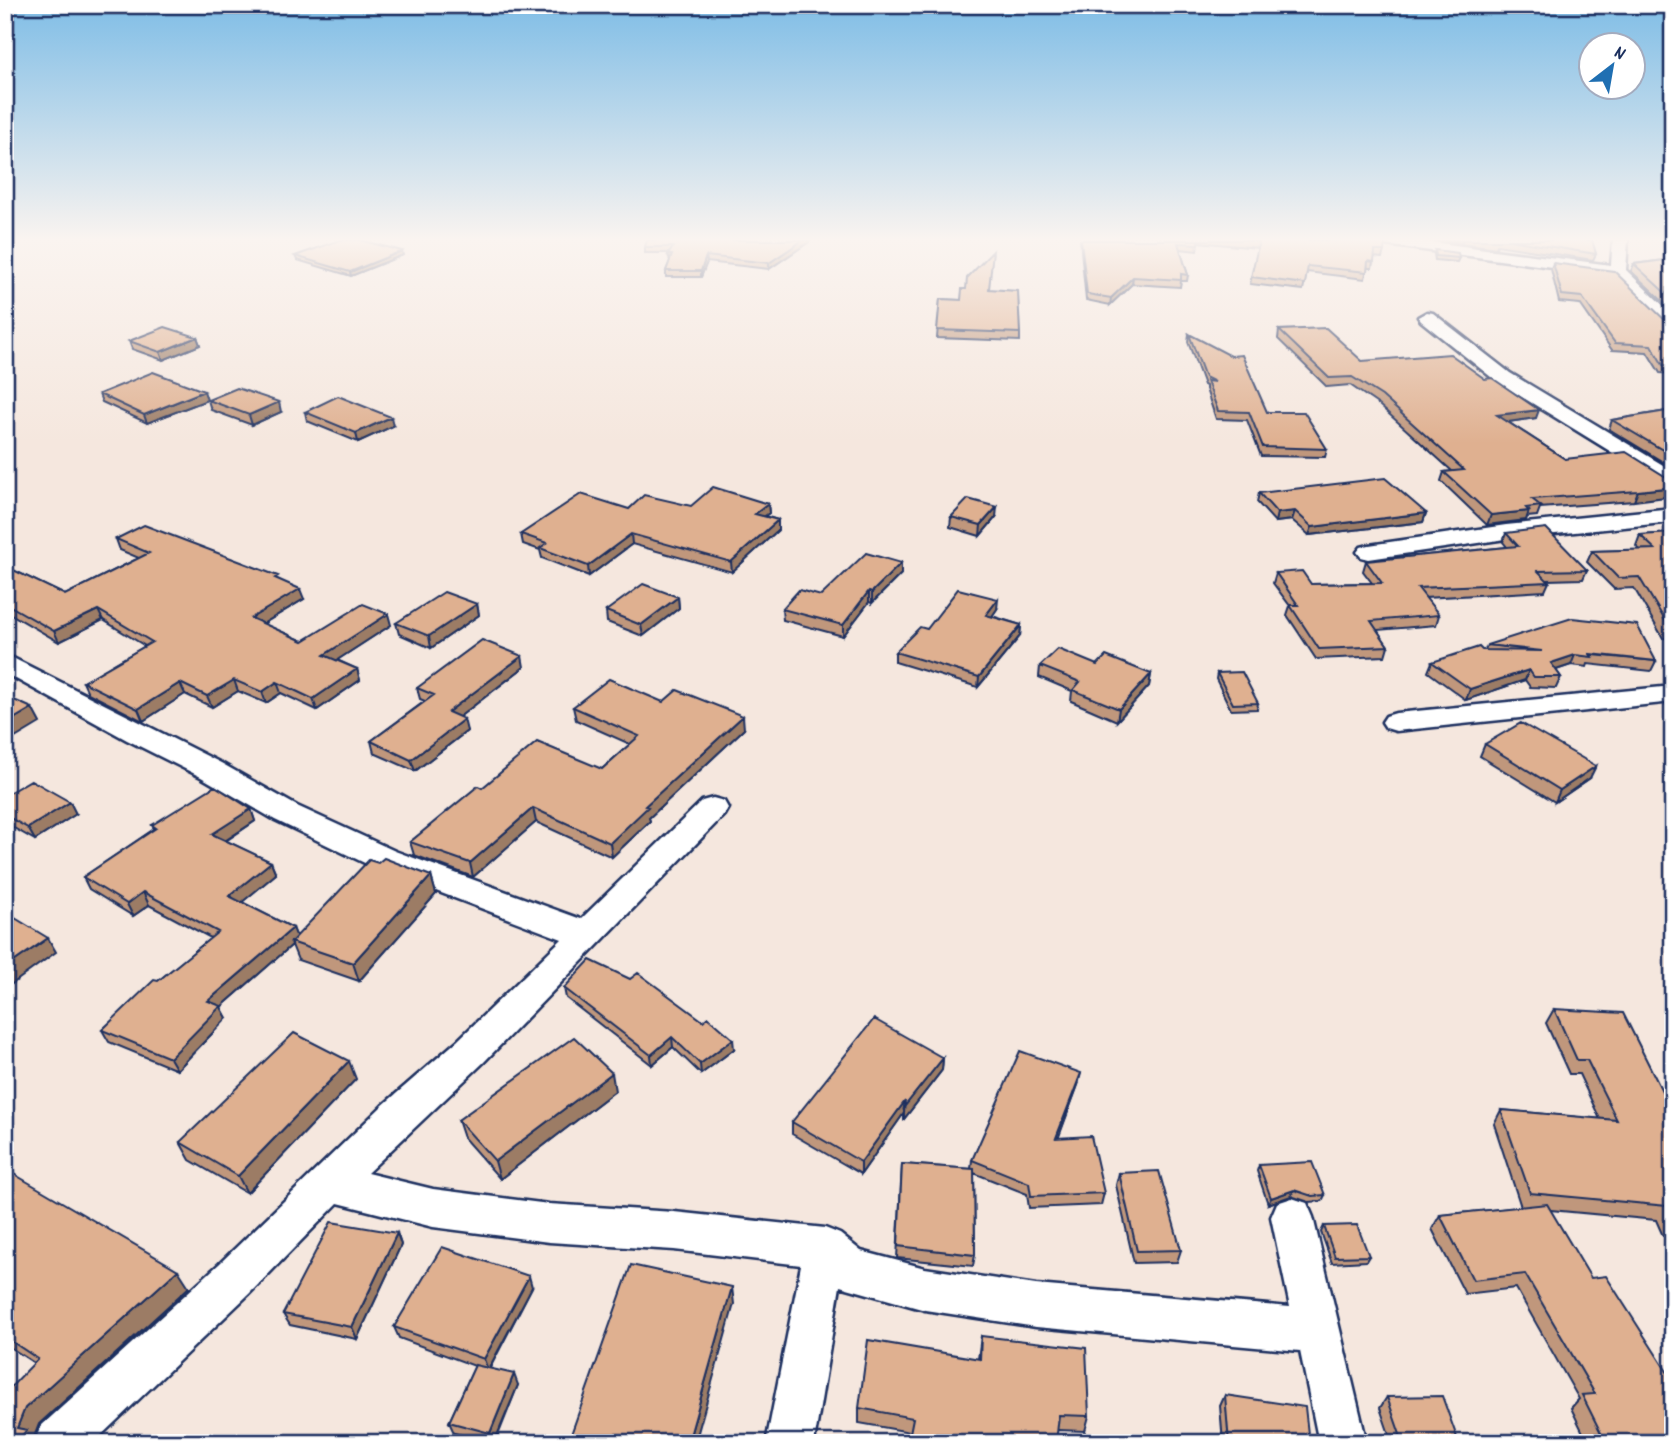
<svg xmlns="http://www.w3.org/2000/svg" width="1678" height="1448" font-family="Dekko,sans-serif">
	<rect width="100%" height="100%" fill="#f5e7de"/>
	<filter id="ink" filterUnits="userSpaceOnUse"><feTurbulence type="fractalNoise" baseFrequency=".0143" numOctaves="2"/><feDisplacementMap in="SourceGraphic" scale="14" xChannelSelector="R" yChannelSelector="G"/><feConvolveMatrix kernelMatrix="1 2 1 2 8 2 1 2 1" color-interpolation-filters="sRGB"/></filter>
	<g filter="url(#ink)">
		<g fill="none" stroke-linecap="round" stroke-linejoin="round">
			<defs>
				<path id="minor" d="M1371 240H1416L1611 265 1613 240H1628L1626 270 1673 315V330L1667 329 1613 275 1378 244Z
					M1427 312 1433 313 1510 373 1673 471V486L1665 485 1496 381 1421 321 1418 317Z
					M1673 508V522L1506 539 1369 559 1361 557 1357 552 1361 547 1369 545 1506 525Z
					M5 654 221 763 297 806 395 851 581 919 702 801 713 798 724 801 728 808 724 815 483 1063 367 1173 433 1189 549 1204 674 1212 825 1228 840 1234 861 1251 925 1268 1036 1285 1290 1307 1271 1217 1277 1203 1292 1198 1307 1203 1313 1217 1367 1443H1319L1300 1351 1036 1327 925 1310 840 1286 814 1443H766L801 1265 674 1250 549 1242 433 1227 338 1203 249 1294 93 1443H34L41 1426 219 1264 382 1106 457 1041 562 939 373 867 275 820 201 777 127 740 5 673Z
					M1673 686V702L1396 731 1386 728 1382 722 1386 716 1396 713Z"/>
			</defs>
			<use href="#minor" stroke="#1b2f5e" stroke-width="5"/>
			<use href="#minor" fill="#fff" fill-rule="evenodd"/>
		</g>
		<path fill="#c0977c" stroke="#1b2f5e" stroke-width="2" d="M812 240 769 269 707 262 701 277H666V271L670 261 668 255 670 253H645V247Z
			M1080 240H1383L1384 251 1382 258 1374 257 1372 268H1367L1365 279 1307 272 1303 290 1250 284 1258 248 1198 242 1197 251 1180 249 1188 275 1187 281H1181L1180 287 1132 284 1110 305 1086 300Z
			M1441 240H1592L1596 254 1593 260 1497 245 1496 248Z
			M1435 250 1459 258 1457 262 1435 260 1434 254Z
			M403 255 351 276 297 260 295 256Z
			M1673 259V311L1631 271 1634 264Z
			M1553 263 1673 329V374L1660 373 1647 352 1612 350 1580 304 1559 302 1551 269Z
			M989 289 1020 333V341L937 338 940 299 961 300Z
			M1279 330 1362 361 1536 418 1508 422 1565 459 1668 478 1634 501 1540 508 1537 516 1527 517 1526 520 1487 525 1441 481 1444 472 1452 471 1379 405 1350 385 1327 387 1278 339Z
			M1189 334 1267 412 1327 449 1325 457 1261 456 1247 420 1216 419 1206 389V386L1204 385 1188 342Z
			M197 337 200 345 163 360 132 349 129 341Z
			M99 394 207 400 147 423 102 402Z
			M208 400 281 412 252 425 211 410Z
			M1673 410V468L1609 429 1612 420Z
			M305 412 393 426 358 442 307 421Z
			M1259 493 1426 513 1423 522 1309 535 1292 520 1275 522 1257 502Z
			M768 504 769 513 765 516 778 520V530L732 572 632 544 589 576 542 558 540 550 523 544 521 534 629 509Z
			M951 517H996L980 536 950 527Z
			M1506 533 1587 570 1583 579 1548 580 1549 582 1545 591 1425 598 1439 615 1436 625 1377 630 1388 646 1385 656 1316 659 1287 615 1290 606 1273 583 1276 573 1311 584 1372 583 1363 571 1366 561 1507 547 1503 542Z
			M1673 533V639L1663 638 1634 588 1614 589 1587 562 1592 551 1640 550 1636 546 1640 535Z
			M116 539 279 580 304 599 263 624 303 641 391 625 337 660 357 669 360 680 317 710 281 693 266 703 238 691 212 707 185 694 143 721 88 693 83 682 145 646 103 620 59 642 7 612 5 613V566L65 595 139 558 120 550Z
			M901 563V574L872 603 869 602 843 636 783 620 782 609 821 596Z
			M678 597 679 608 643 636 607 622 606 611Z
			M477 604 479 615 431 648 399 634 396 623Z
			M997 609 992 616 1021 625 1020 636 978 687 895 662V652L927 629Z
			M1487 645 1656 661 1651 671 1588 664 1587 667 1571 665 1556 670 1561 677 1556 688 1530 687 1525 680 1466 700 1428 672 1432 662 1485 650Z
			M1097 665 1151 674 1149 686 1117 721 1071 701 1072 691 1039 677 1040 666Z
			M524 667 459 717 467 731 415 771 374 753 371 741 425 701 420 699 417 688Z
			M1217 673 1258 703 1257 709 1231 710 1216 679Z
			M663 702 744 729 649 818 650 821 612 857 536 822 473 877 414 855 410 842 482 788 602 769 630 744 576 720 573 707Z
			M1485 744 1590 778 1555 802 1480 756Z
			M5 795 76 814 35 840 5 823Z
			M251 809 255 821 226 841 271 862 276 874 242 902 293 928 296 936 431 876 436 894 359 981 298 960 292 945 221 1007 227 1018 177 1070 109 1042 102 1030 158 981 211 938 149 905 133 916 89 889 83 877 154 829 152 825Z
			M564 988 734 1049 701 1074 673 1047 652 1065 566 998Z
			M1554 1009 1668 1103 1673 1104V1237L1663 1236 1656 1220 1550 1210 1673 1443H1588L1571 1408 1579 1399 1516 1288 1465 1294 1432 1229 1440 1215 1521 1207 1494 1124 1501 1110 1600 1119 1579 1074H1569L1546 1023Z
			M943 1058 942 1070 904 1119V1113L861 1174 792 1134V1122Z
			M356 1079 247 1193 190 1160 180 1142Z
			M1078 1085 1058 1138 1104 1193 1101 1205 1029 1208 1027 1194 974 1173 975 1255 973 1266 897 1258 902 1164 971 1169 972 1160Z
			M615 1091 500 1179 464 1138 458 1120Z
			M1259 1165 1325 1195 1322 1201 1309 1202 1291 1196 1268 1204 1257 1171Z
			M5 1171 189 1287 39 1424 34 1437 5 1443 34 1363 5 1344Z
			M1119 1173 1181 1250 1177 1262 1134 1263 1116 1185Z
			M1324 1226 1369 1256 1366 1261 1332 1263 1321 1232Z
			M397 1233 401 1245 357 1339 290 1325 283 1314Z
			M532 1287 490 1368 518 1385 495 1443 454 1433 449 1422 475 1366 399 1338 394 1327Z
			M981 1336 1089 1416 1085 1431 1057 1430 910 1432 859 1423V1408L978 1359Z
			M1225 1395 1309 1443H1223L1220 1406Z
			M1387 1397 1459 1443H1392L1380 1408Z"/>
		<path fill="#9c7b65" stroke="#1b2f5e" stroke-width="2" d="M803 240H812L769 269V263Z
			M402 251 403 255 351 276 350 272Z
			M706 256 707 262 701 277V271Z
			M1133 277 1132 284 1110 305 1111 298Z
			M197 337 200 345 163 360 160 352Z
			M204 391 207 400 147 423 144 415Z
			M279 402 281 412 252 425 249 415Z
			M1539 410 1536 418 1494 424 1497 415Z
			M391 417 393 426 358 442 356 433Z
			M1673 487V496L1634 501 1638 491Z
			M768 504 769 513 755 523V514Z
			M997 507 996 517 980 536 981 525Z
			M1295 511 1292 520 1275 522 1277 513Z
			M1529 511 1526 520 1487 525 1491 515Z
			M1426 513 1423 522 1309 535 1312 527Z
			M778 520V530L732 572 731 562Z
			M631 534 632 544 589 576 588 566Z
			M901 563V574L872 603V592Z
			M300 589 304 599 254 629 251 618Z
			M869 591V602L843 636V625Z
			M678 597 679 608 643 636 641 625Z
			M998 599 997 609 986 625V615Z
			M477 604 479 615 431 648 429 636Z
			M98 610 103 620 59 642 54 631Z
			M388 614 391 625 328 666 324 655Z
			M1021 625 1020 636 978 687 979 677Z
			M1575 655 1571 665 1547 673 1551 663Z
			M522 656 524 667 450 724 448 712Z
			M357 669 360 680 317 710 313 699Z
			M1529 670 1525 680 1466 700 1470 689Z
			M1151 674 1149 686 1117 721 1119 709Z
			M234 680 238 691 212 707 207 696Z
			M277 682 281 693 266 703 262 692Z
			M180 683 185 694 143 721 138 709Z
			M32 708 40 723 5 744V724Z
			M743 716 744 729 649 818 650 821 612 857 610 843 645 806Z
			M464 719 467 731 415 771 411 760Z
			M1596 766 1590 778 1555 802 1560 790Z
			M70 802 76 814 35 840 28 828Z
			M533 808 536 822 473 877 470 863Z
			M251 809 255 821 217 846 212 834Z
			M271 862 276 874 235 908 229 896Z
			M431 876 436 894 359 981 353 963Z
			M143 892 149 905 133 916 127 904Z
			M293 928 298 940 291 942 292 945 221 1007 227 1018 177 1070 170 1058 208 1001Z
			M48 938 56 952 5 989V968Z
			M672 1037 673 1047 652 1065 651 1055Z
			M733 1039 734 1049 701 1074 700 1064Z
			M943 1058 942 1070 904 1119V1107Z
			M349 1061 356 1079 247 1193 238 1176Z
			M612 1073 615 1091 500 1179 495 1161Z
			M1081 1073 1078 1085 1054 1150 1056 1138Z
			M905 1101 904 1113 861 1174V1162Z
			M1294 1190 1291 1196 1268 1204 1271 1198Z
			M397 1233 401 1245 357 1339 352 1327Z
			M178 1270 189 1287 39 1424 34 1437 39 1443H15L17 1428 25 1408Z
			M529 1276 532 1287 488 1370 484 1359Z
			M732 1287 734 1304 695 1443H688Z
			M514 1374 518 1385 494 1443 490 1433Z"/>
		<path fill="#dfb090" stroke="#1b2f5e" stroke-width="2" d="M340 240H360L402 251 350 272 295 256Z
			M647 240H803L769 263 706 256 701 271H666L672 255H668L673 247H645Z
			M1081 240H1198V244L1178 243 1188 275 1181 274V280L1133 277 1111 298 1087 294Z
			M1245 240H1383L1385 241 1384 251H1375L1374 262 1368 261 1367 272 1308 266 1305 284 1251 277 1259 242Z
			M1510 240H1592L1596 254Z
			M1435 250 1458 253 1459 258 1436 256Z
			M993 251 989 289 1018 291 1020 333 937 330 940 299 961 300 962 289H966L967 278Z
			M1673 259V300L1634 264Z
			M1553 263 1614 271 1669 324 1673 329V366L1663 365 1651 345 1615 343 1582 297 1562 295Z
			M165 327 197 337 160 352 129 341Z
			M1326 328 1362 361 1450 354 1485 379 1492 378 1539 410 1497 415 1565 459 1626 452 1668 478 1673 479V487L1638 491 1532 499 1541 506 1526 508 1529 511 1491 515 1444 472 1464 470 1382 396 1352 377 1329 378 1279 330Z
			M1189 334 1231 356 1242 355 1267 412H1304L1327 449 1263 447 1249 412 1218 411 1207 381 1215 382 1205 377Z
			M153 372 204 391 144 415 99 394Z
			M237 388 279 402 249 415 208 400Z
			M338 396 391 417 356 433 305 412Z
			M1673 410V456L1612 420Z
			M1385 478 1426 513 1312 527 1295 511 1277 513 1259 493Z
			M713 487 768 504 755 514 778 520 731 562 631 534 588 566 540 548 547 543 521 534 581 494 629 509 644 495 691 506Z
			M968 499 997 507 981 525 951 517Z
			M144 525 278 576 275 578 300 589 251 618 303 641 363 604 388 614 324 655 357 669 313 699 277 682 262 692 234 680 207 696 180 683 138 709 83 682 152 642 98 610 54 631 5 603V566L65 595 149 553 116 539Z
			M1546 528 1587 570 1538 571 1549 582 1418 588 1439 615 1371 621 1388 646 1319 649 1290 605H1298L1276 573 1302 571 1311 584 1382 583 1366 561 1518 546 1506 533Z
			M1673 533V628L1669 627 1639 577 1618 578 1592 551 1655 549 1640 535Z
			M866 553 901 563 872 592 869 591 843 625 782 609 799 590 821 596Z
			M643 584 678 597 641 625 606 611Z
			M958 589 998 599 986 615 1021 625 979 677 895 652 920 627 927 629Z
			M444 592 477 604 429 636 396 623Z
			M1572 618 1637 625 1656 661 1590 654 1592 657 1575 655 1551 663 1561 677H1534L1529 670 1470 689 1432 662 1479 647 1482 650 1542 651 1487 645Z
			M482 640 522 656 448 712 464 719 411 760 371 741 434 695 417 688Z
			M1058 649 1097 665 1106 656 1151 674 1119 709 1073 690 1080 682 1040 666Z
			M1242 672 1258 703 1233 704 1217 673Z
			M609 679 663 702 677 690 743 716 645 806 648 807 610 843 533 808 470 863 410 842 478 786 482 788 537 742 602 769 639 736 573 707Z
			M5 696 32 708 5 724Z
			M1521 723 1596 766 1560 790 1485 744Z
			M31 780 70 802 28 828 5 815V795Z
			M215 786 251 809 212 834 271 862 229 896 293 928 208 1001 221 1006 170 1058 102 1030 154 980 158 981 218 932 143 892 127 904 83 877 156 828 152 825Z
			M384 858 431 876 353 963 291 942 369 860 378 863Z
			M5 912 48 938 5 968Z
			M590 960 630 979 638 973 703 1021 708 1017 733 1039 700 1064 672 1037 651 1055 564 988Z
			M1554 1009 1623 1013 1668 1103 1673 1104V1220L1667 1206 1530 1193 1501 1110 1617 1120 1587 1060H1577Z
			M874 1019 943 1058 904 1107 905 1101 861 1162 792 1122Z
			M294 1033 349 1061 238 1176 180 1142Z
			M574 1037 612 1073 495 1161 458 1120Z
			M1020 1051 1081 1073 1056 1138 1091 1136 1104 1193 1031 1196 1029 1183 972 1160Z
			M1312 1162 1325 1195 1312 1196 1294 1190 1271 1198 1259 1165Z
			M902 1164 974 1169 975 1255 898 1246Z
			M7 1170 178 1270 25 1408 17 1428 27 1430 15 1443H5V1393L38 1359 5 1337V1171Z
			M1159 1171 1181 1250 1137 1251 1119 1173Z
			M1547 1204 1591 1278 1606 1276 1673 1381V1443H1606L1582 1395 1595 1394 1525 1274 1473 1280 1440 1215Z
			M331 1222 397 1233 352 1327 283 1314Z
			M1357 1225 1369 1256 1335 1257 1324 1226Z
			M442 1247 529 1276 484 1359 394 1327Z
			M631 1265 732 1287 688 1443H568Z
			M981 1336 1086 1348 1089 1416 1059 1415 1056 1443H908L913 1418 859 1408 868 1340 980 1359Z
			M475 1365 514 1374 490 1433 449 1422Z
			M1225 1395 1305 1407 1309 1443H1229Z
			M1442 1396 1459 1443H1403L1387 1397Z"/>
	</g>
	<linearGradient id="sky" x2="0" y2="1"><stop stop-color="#7fbde6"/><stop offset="0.54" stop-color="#faf4f0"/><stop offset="1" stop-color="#faf4f0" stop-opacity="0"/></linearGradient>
	<rect width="1678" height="443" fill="url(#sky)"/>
	<rect width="1678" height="1448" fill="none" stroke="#fff" stroke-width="28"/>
	<rect x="14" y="14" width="1650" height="1420" fill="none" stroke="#1b2f5e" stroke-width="2.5" filter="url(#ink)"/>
	<g transform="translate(1612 66) rotate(31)"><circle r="33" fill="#ffffff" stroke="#a4acbf" stroke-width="2"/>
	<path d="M0-5L12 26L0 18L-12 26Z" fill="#1f6fb2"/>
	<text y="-10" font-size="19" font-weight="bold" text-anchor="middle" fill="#1b2f5e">N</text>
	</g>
</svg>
